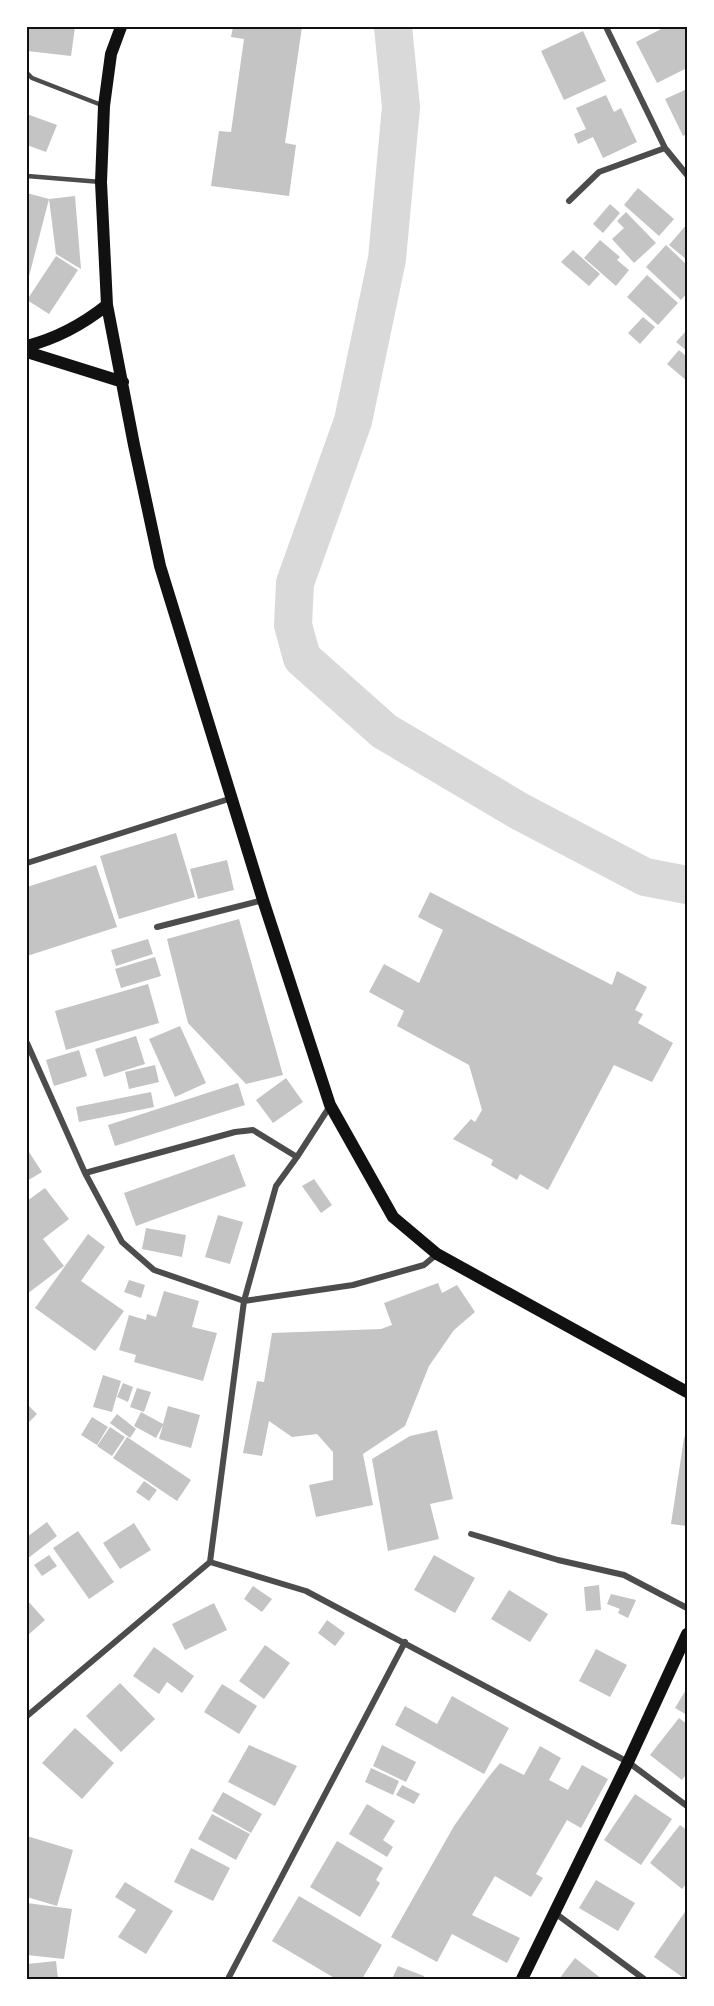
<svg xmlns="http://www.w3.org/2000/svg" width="714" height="2006" font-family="'Source Sans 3',sans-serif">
	<rect width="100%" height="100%" fill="#fff"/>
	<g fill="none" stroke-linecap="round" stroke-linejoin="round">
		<path stroke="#d9d9d9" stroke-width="38" d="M393 27 401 107 387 259 353 421 295 583 293 625 302 658 384 731 519 811 645 877 687 885"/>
	</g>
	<path fill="#c4c4c4" d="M27 27H75L71 56 27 51Z
		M233 27H302L285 143 296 145 289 196 211 186 219 131 231 132 244 39 231 37Z
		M665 27H687V68L657 83 636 42Z
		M583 31 606 81 564 100 541 51Z
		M687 89V134L683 136 665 99Z
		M606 95 614 112 621 108 637 142 603 158 593 137 578 144 574 134 586 129 576 108Z
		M27 114 57 125 46 152 27 145Z
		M638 188 674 219 659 236 624 205Z
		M27 193 49 199 75 196 81 269 56 254 49 199 27 284Z
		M610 204 620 213 603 233 593 224Z
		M626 212 656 243 634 263 612 239 624 228 617 221Z
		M687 224V260L669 245Z
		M600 240 620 257 617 260 629 270 616 286 584 258Z
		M666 245 687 265V293L681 300 646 267Z
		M573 250 600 274 589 286 561 262Z
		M56 256 78 270 49 314 27 300Z
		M647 275 678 303 658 325 627 297Z
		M643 317 655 327 640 344 628 333Z
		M687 330V351L676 342Z
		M679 350 687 357V381L667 364Z
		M176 833 195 897 119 919 100 856Z
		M227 860 234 890 198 899 190 869Z
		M96 865 117 927 27 956V887Z
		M430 892 612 985 617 971 647 987 635 1010 643 1014 638 1023 673 1043 652 1082 614 1065 548 1190 520 1174 517 1180 491 1165 493 1160 453 1139 471 1119 475 1122 482 1110 469 1065 397 1026 404 1011 369 992 384 964 419 983 443 930 418 917Z
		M239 919 283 1075 246 1084 188 1023 167 939Z
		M148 939 153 954 116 966 111 950Z
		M155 957 161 976 121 988 115 969Z
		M148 984 159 1023 66 1050 55 1011Z
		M180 1026 206 1083 175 1097 149 1039Z
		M136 1036 145 1064 104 1077 95 1049Z
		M79 1050 87 1076 54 1086 46 1060Z
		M155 1065 159 1082 129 1089 125 1072Z
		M286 1078 303 1102 273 1123 256 1100Z
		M238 1083 245 1105 115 1146 108 1125Z
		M151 1092 154 1107 79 1122 76 1107Z
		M27 1149 42 1172 27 1181Z
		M234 1154 246 1186 136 1226 124 1193Z
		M314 1179 332 1205 321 1213 302 1186Z
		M45 1188 69 1219 43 1239 64 1266 27 1294V1201Z
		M218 1215 243 1222 230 1264 205 1257Z
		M146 1228 186 1235 182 1257 142 1249Z
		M88 1234 105 1247 81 1281 124 1311 95 1351 35 1308Z
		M129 1280 145 1285 141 1298 124 1292Z
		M438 1283 442 1293 457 1285 475 1312 454 1330 429 1366 405 1426 363 1454 373 1505 316 1517 309 1485 333 1480V1452L317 1434 292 1437 269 1421 262 1456 243 1453 257 1381 264 1382 272 1333 381 1329 392 1325 384 1303Z
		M164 1291 199 1301 192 1327 217 1333 203 1381 134 1362 136 1355 119 1350 129 1315 146 1320 147 1314 156 1317Z
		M103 1375 121 1381 112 1412 93 1407Z
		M123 1383 133 1387 128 1402 117 1397Z
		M137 1388 151 1392 144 1412 130 1407Z
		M27 1404 37 1414 27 1424Z
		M168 1406 200 1415 191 1448 159 1439 163 1425 156 1438 134 1426 141 1412 163 1424Z
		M117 1414 136 1429 130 1438 110 1423Z
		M92 1417 108 1427 97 1445 81 1435Z
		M110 1427 125 1437 112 1456 97 1446Z
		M437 1430 453 1499 430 1504 439 1539 388 1551 372 1459 410 1436Z
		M687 1432V1526L671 1524 684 1438Z
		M127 1437 191 1480 177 1501 113 1458Z
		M144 1481 157 1490 149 1501 136 1492Z
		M47 1522 57 1536 27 1559V1537Z
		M134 1523 151 1550 120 1569 103 1543Z
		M78 1531 114 1582 89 1599 53 1548Z
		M49 1555 57 1566 42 1576 34 1565Z
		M434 1555 475 1578 455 1613 414 1590Z
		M599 1585 601 1610 586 1611 584 1587Z
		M253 1586 272 1599 262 1612 244 1599Z
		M509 1590 548 1614 530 1642 491 1619Z
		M611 1594 636 1600 628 1618 618 1613 620 1609 607 1604Z
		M27 1600 45 1620 27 1636Z
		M214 1603 227 1630 185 1650 172 1624Z
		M327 1620 345 1633 335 1646 318 1633Z
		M265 1645 290 1663 264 1699 239 1681Z
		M154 1647 194 1676 182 1693 167 1682 159 1694 133 1676Z
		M596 1649 627 1665 610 1697 579 1681Z
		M120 1683 155 1719 121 1752 86 1716Z
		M222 1684 257 1706 239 1734 204 1712Z
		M687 1688V1715L675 1708Z
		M452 1696 509 1728 484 1774 395 1725 405 1706 437 1724Z
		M679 1718 687 1724V1773L682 1780 650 1755Z
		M75 1728 114 1763 82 1799 42 1763Z
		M249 1745 297 1766 275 1806 228 1782Z
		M382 1745 416 1762 406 1782 373 1766Z
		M540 1746 561 1758 549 1780 568 1790 582 1765 608 1779 581 1828 567 1820 536 1874 543 1878 531 1897 495 1876 472 1915 520 1938 507 1963 452 1934 437 1962 391 1937 454 1826 487 1779 500 1763 524 1775Z
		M371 1768 399 1781 393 1795 365 1782Z
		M402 1785 420 1794 414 1804 396 1795Z
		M223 1792 262 1814 251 1833 212 1811Z
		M635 1794 672 1819 641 1865 604 1840Z
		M367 1804 395 1821 383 1840 393 1847 387 1857 349 1834Z
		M212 1814 250 1834 236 1860 198 1839Z
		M680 1825 687 1830V1883L682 1889 650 1863Z
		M27 1836 73 1850 57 1906 27 1897Z
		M337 1841 383 1868 376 1880 380 1883 360 1917 310 1887Z
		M191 1848 230 1868 213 1901 174 1882Z
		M596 1880 635 1903 618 1931 579 1908Z
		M125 1882 173 1911 146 1954 118 1937 136 1910 115 1897Z
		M299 1896 382 1945 362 1979H336L272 1941Z
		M27 1903 72 1909 64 1959 27 1955Z
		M687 1909V1979H685L654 1957Z
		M575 1958 602 1979H559Z
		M56 1961 58 1979H27V1964Z
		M398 1966 424 1976 423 1979H392Z"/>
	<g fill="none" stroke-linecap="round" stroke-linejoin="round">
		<path stroke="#4c4c4c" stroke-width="4.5" d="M27 73 32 78 104 106
			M27 176 101 182"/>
		<path stroke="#4c4c4c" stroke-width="6" d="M606 27 665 148 687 175
			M569 201 599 172 665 148
			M27 863 232 798
			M157 927 263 900
			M27 1043 85 1173 122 1242 154 1270 244 1301 353 1285 424 1265 437 1254
			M85 1173 235 1132 253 1130 297 1157
			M471 1534 558 1560 624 1575 687 1608
			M210 1562 306 1591 628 1762 687 1806
			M210 1562 244 1301 276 1186 297 1157 330 1106
			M27 1716 210 1562
			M555 1913 644 1979
			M229 1977 405 1642"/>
		<path stroke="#111" stroke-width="12" d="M121 27 111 54 104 106 101 182 107 305 134 445 160 566 263 900 330 1105 393 1217 437 1254 687 1392
			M27 346C58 338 82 325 107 305
			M27 352 123 382
			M522 1979 628 1762 687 1634"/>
	</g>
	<rect width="714" height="2006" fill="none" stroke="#ffffff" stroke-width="57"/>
	<rect x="28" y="28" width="658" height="1950" fill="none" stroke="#111" stroke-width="2"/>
</svg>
